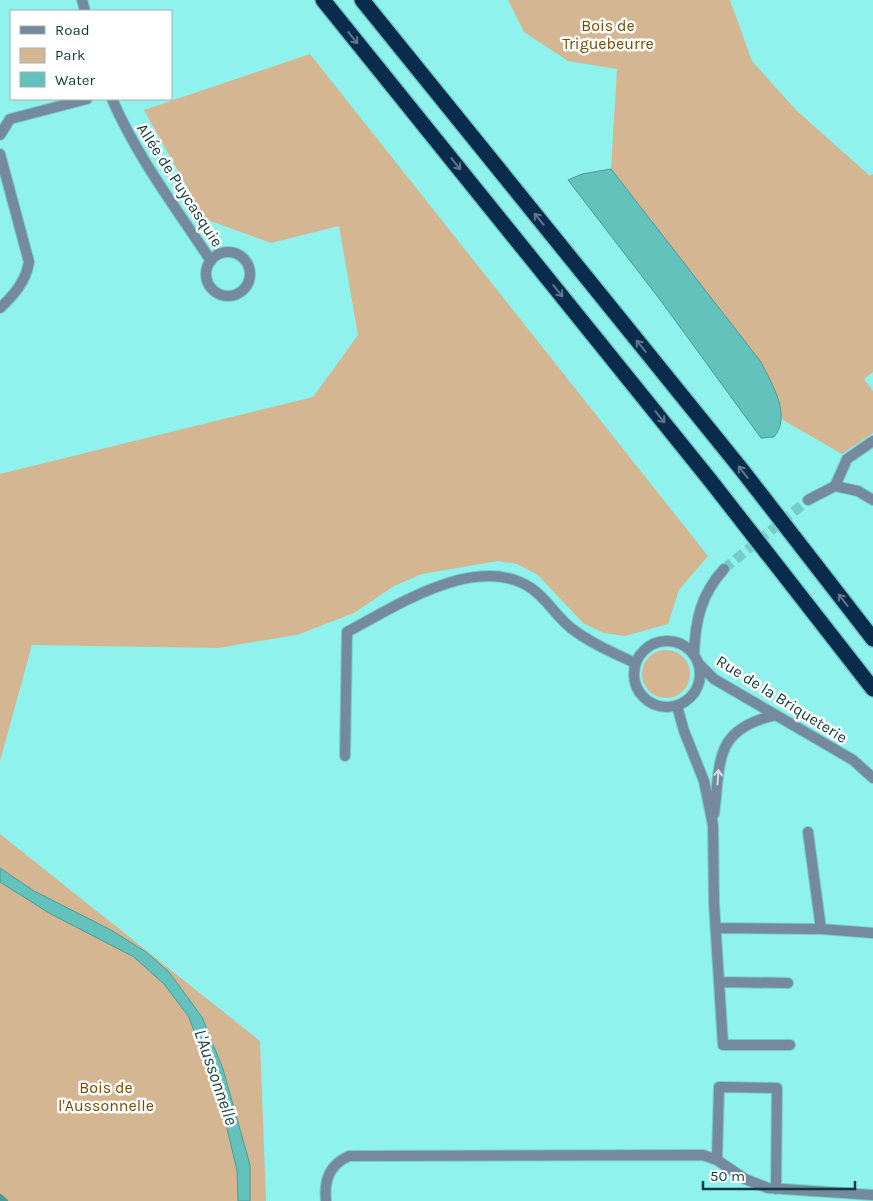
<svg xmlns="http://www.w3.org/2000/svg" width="873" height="1201" font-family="Karla,sans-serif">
	<rect width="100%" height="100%" fill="#8ff2ed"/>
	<path fill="#d4b693" d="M508 0H730L752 61 796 110 870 176 873 174V372L864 379 873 391V433L842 454 783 420 773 388 761 362 611 169 617 69 568 61 524 32Z
		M310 54 708 556 679 590 668 624 625 636 604 633 583 623 538 575 517 564 498 561 422 574 394 586 354 613 297 635 218 648 32 645 0 761V474L313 397 358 335 339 226 271 243 205 219 144 110Z
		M642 674a24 24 0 1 1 48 0a24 24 0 1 1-48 0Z
		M0 834 260 1041 266 1201H250V1165L223 1069 202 1016 169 972 146 952 111 930 34 891 0 868Z
		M0 882 49 913 134 957 164 984 189 1017 225 1120 237 1170 238 1201H0Z"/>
	<path fill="#64c2bd" stroke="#4b9a96" d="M611 169 761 362C772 384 792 416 774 437L761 438 661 301 568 180 582 174Z
		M0 868 34 891 111 930 146 952 169 972 202 1017 223 1069 250 1165V1201H238L237 1170 225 1120 189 1017 164 984 134 957 49 913 0 882Z"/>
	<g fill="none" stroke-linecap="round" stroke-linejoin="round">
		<path stroke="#4b9a96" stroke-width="6" d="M0 1197 5 1201"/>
		<path stroke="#76cdc9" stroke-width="10" stroke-dasharray="10 5" stroke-linecap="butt" d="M724 569 808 500"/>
		<defs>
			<path id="lane" d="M835 486 847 459 873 441
				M634 674a33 33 0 1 1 66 0a33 33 0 1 1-66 0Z
				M677 706 684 731 704 781 713 825 714 903 723 1045H790
				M345 756 347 632C396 606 477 552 531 588 547 599 556 616 571 628 590 643 614 653 635 663
				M714 814C721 761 713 729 776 715
				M808 832 821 929
				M716 928 821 929 873 933
				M719 982 788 983
				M717 1160 719 1087 777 1088 776 1189
				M326 1201C324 1180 329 1165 349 1156L703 1155 717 1160 745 1179 768 1188 873 1195"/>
			<path id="street" d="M82 0 85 11
				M112 99C137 157 176 208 211 261
				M0 135 10 119 87 99
				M0 154 29 262C26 281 14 295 0 308
				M206 274a22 22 0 1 1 44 0a22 22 0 1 1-44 0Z
				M808 500 835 486 858 491 873 500
				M694 655C695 621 701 594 724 569
				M699 664 714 679 853 760 873 778"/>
			<path id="highway" d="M323 0 710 480 873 689
				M362 0 742 470 873 639"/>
		</defs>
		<use href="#lane" stroke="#76cdc9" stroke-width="12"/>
		<use href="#street" stroke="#76cdc9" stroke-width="12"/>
		<use href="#highway" stroke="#76cdc9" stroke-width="18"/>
		<use href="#lane" stroke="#75899f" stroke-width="10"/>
		<use href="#street" stroke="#75899f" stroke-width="10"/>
		<use href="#highway" stroke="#092b4c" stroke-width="15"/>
	</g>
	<defs><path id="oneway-shaft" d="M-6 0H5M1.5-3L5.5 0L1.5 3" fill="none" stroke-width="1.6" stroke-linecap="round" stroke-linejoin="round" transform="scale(1.25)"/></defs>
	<g stroke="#5f758b">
		<use href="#oneway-shaft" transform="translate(353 38) rotate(51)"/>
		<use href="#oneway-shaft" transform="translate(456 164) rotate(51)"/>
		<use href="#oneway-shaft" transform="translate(539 219) rotate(-129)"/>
		<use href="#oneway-shaft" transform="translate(558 291) rotate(51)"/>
		<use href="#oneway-shaft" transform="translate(641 346) rotate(-129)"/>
		<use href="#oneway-shaft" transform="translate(660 417) rotate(51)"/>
		<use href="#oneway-shaft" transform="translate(743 472) rotate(-128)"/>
		<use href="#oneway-shaft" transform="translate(843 600) rotate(-128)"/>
	</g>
	<use stroke="#d6dce2" href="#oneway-shaft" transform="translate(718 777) rotate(-86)"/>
	<g text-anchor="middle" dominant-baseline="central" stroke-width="5" stroke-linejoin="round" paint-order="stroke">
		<g font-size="16" fill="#764b03" stroke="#fff">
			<text x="608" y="25">Bois de<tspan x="608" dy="18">Triguebeurre</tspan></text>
			<text x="106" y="1087">Bois de<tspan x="106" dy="18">l'Aussonnelle</tspan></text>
		</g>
		<g font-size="16" fill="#103b3a" stroke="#fff">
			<text transform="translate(180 185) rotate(57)">Allée de Puycasquie</text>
			<text transform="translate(782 699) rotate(32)">Rue de la Briqueterie</text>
		</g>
		<g font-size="18" font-style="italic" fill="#1a4644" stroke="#fff">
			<text transform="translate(216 1077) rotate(71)">L'Aussonnelle</text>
		</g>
	</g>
	<rect x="10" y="10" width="162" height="90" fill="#ffffff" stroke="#9fb1b0"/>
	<rect x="20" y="26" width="25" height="8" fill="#75899f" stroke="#9fb1b0"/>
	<text x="55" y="35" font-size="15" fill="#103b3a">Road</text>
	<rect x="20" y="48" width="25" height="15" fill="#d4b693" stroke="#9fb1b0"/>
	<text x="55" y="60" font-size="15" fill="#103b3a">Park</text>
	<rect x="20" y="72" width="25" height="15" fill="#64c2bd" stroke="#9fb1b0"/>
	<text x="55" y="85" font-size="15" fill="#103b3a">Water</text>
	<path d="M703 1181v8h152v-8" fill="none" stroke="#103b3a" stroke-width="2.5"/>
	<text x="710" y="1181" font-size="15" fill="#103b3a" stroke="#ffffff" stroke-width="4" paint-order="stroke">50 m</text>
</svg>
